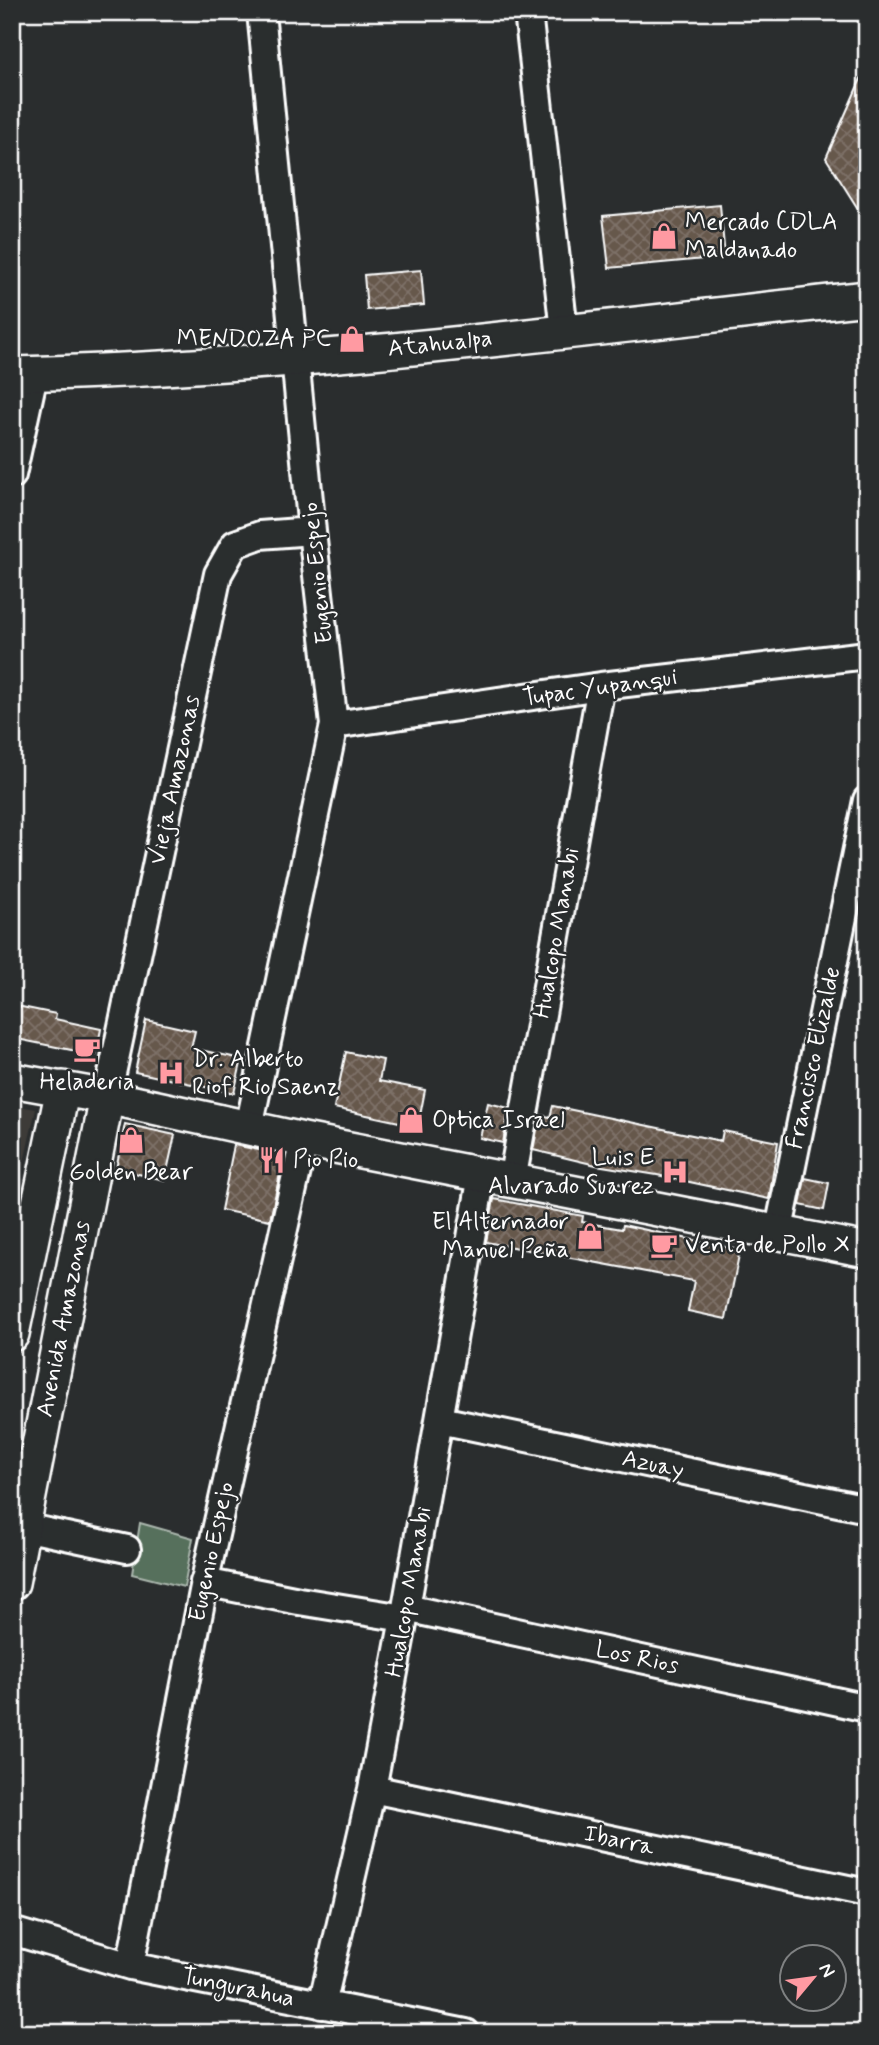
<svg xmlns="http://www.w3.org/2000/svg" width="879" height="2045" font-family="Mynerve,sans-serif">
	<defs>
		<pattern id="building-cross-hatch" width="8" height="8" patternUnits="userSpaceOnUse" patternTransform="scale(1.75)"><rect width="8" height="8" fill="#66584c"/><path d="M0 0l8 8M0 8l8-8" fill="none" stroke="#7d7167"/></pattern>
	</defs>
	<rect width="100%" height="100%" fill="#2a2d2e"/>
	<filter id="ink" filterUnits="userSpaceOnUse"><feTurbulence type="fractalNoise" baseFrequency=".0143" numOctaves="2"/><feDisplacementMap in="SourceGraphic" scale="14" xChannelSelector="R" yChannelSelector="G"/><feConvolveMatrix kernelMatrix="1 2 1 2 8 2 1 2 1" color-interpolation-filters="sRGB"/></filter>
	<g filter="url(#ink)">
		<path fill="#3c3a37" d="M12 1105 36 1109 12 1215Z"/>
		<path fill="#576f5c" stroke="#abb7ae" stroke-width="2" d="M140 1523 193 1538 184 1587 132 1574Z"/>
		<path fill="url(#building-cross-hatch)" stroke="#fff" stroke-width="2" d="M867 65V223L826 158Z
			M720 205 725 257 609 268 603 216Z
			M421 270 424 305 367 310 364 275Z
			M12 1005 56 1014 55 1019 101 1029 96 1055 12 1038Z
			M146 1020 195 1031 191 1048 242 1059 234 1093 135 1072Z
			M346 1052 383 1060 379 1081 425 1090 418 1126 334 1108Z
			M488 1103 509 1108 503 1143 480 1138Z
			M553 1106 721 1141 723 1131 778 1142 769 1199 657 1175 596 1165 533 1150 540 1115 550 1117Z
			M125 1124 175 1135 165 1180 116 1169Z
			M234 1145 284 1155 270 1220 221 1210Z
			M805 1178 829 1183 824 1210 800 1205Z
			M494 1199 583 1216 582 1222 622 1229 623 1225 740 1250 726 1319 688 1311 694 1281 486 1242Z"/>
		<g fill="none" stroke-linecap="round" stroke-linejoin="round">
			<defs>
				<path id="minor" d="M528 12 564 331
					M12 475 34 374
					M334 725 601 686 867 655
					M107 1097 218 574 235 544 260 535 312 531
					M249 1127 334 725 312 531 261 12
					M512 1181 601 686
					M778 1234 867 800
					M440 1420 867 1509
					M24 1527 127 1549
					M204 1582 299 1601 404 1618
					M406 1608 867 1708
					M372 1789 867 1893
					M12 1931 130 1966 466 2033
					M130 1966 208 1566 304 1140
					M322 2005 372 1789 406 1608 482 1175"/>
				<path id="tertiary" d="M12 374C298 368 583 329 867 298
					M12 1080 107 1097 304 1140 867 1250
					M12 1334 63 1088
					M12 1583 107 1097"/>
			</defs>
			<use href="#minor" stroke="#fff" stroke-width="32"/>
			<use href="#tertiary" stroke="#fff" stroke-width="38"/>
			<use href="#minor" stroke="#2a2d2e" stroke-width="26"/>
			<use href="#tertiary" stroke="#2a2d2e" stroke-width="33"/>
		</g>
	</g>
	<defs>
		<symbol id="shop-bare" viewBox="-9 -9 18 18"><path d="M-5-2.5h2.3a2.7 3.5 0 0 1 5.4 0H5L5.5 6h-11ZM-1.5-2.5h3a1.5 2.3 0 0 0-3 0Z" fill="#ff9aa2" stroke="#2a2d2e" stroke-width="2.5" paint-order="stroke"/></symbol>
		<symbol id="cafe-bare" viewBox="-9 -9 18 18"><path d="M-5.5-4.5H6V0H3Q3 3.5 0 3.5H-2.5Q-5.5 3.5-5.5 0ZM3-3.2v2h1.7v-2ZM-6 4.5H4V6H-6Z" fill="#ff9aa2" stroke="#2a2d2e" stroke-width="2.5" paint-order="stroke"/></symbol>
		<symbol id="hospital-bare" viewBox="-9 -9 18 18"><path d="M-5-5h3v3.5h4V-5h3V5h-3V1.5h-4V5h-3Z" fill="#ff9aa2" stroke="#2a2d2e" stroke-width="2.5" paint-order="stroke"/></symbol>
		<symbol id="restaurant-bare" viewBox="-9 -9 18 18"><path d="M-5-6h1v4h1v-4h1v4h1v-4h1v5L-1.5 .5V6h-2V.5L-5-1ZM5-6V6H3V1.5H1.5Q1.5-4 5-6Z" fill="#ff9aa2" stroke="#2a2d2e" stroke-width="2.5" paint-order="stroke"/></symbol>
	</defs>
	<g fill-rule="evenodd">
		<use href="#shop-bare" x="645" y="217" width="38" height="38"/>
		<use href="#shop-bare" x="333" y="320" width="38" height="38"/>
		<use href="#cafe-bare" x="68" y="1030" width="38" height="38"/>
		<use href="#hospital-bare" x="152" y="1054" width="38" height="38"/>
		<use href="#shop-bare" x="392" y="1101" width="38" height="38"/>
		<use href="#shop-bare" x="112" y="1121" width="38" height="38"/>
		<use href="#restaurant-bare" x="253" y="1141" width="38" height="38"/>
		<use href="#hospital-bare" x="656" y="1153" width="38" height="38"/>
		<use href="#shop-bare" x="571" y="1217" width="38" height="38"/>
		<use href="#cafe-bare" x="645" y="1226" width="38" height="38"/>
	</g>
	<g text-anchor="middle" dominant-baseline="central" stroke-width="5" stroke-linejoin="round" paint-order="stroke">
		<g font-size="24" fill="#fff" stroke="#2a2d2e" text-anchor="start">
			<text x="685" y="222">Mercado CDLA<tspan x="685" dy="28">Maldanado</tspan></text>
			<text x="331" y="339" text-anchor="end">MENDOZA PC</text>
			<text x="192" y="1059">Dr. Alberto<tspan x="192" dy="28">Riof Rio Saenz</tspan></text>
			<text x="87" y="1082" text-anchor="middle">Heladeria</text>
			<text x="432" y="1120">Optica Israel</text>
			<text x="654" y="1158" text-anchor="end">Luis E<tspan x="654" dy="28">Alvarado Suarez</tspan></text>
			<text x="293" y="1160">Pio Pio</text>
			<text x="131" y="1172" text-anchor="middle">Golden Bear</text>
			<text x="569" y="1222" text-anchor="end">El Alternador<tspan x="569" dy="28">Manuel Peña</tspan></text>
			<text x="685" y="1245">Venta de Pollo X</text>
		</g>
		<g font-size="24" fill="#fff" stroke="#2a2d2e">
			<text transform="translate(440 344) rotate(-6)">Atahualpa</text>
			<text transform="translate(318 573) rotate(-96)">Eugenio Espejo</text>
			<text transform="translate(600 688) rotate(-8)">Tupac Yupanqui</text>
			<text transform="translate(175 780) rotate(-78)">Vieja Amazonas</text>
			<text transform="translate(557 933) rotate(-80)">Hualcopo Manabi</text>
			<text transform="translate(814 1058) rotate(-78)">Francisco Elizalde</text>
			<text transform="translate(64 1319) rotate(-79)">Avenida Amazonas</text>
			<text transform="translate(653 1465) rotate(12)">Azuay</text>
			<text transform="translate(212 1552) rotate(-78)">Eugenio Espejo</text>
			<text transform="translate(409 1592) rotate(-80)">Hualcopo Manabi</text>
			<text transform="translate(637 1658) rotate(12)">Los Rios</text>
			<text transform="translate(619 1841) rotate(12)">Ibarra</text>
			<text transform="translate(238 1988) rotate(12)">Tungurahua</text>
		</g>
	</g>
	<rect width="879" height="2045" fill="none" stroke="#2a2d2e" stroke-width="42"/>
	<rect x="21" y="21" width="837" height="2003" fill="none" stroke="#fff" stroke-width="2.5" filter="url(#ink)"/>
	<g transform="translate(813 1978) rotate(61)"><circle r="33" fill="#2a2d2e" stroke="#7f8182" stroke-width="2"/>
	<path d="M0-5L12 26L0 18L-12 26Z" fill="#ff9aa2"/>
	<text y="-10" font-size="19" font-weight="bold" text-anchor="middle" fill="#ffffff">N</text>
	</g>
</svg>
